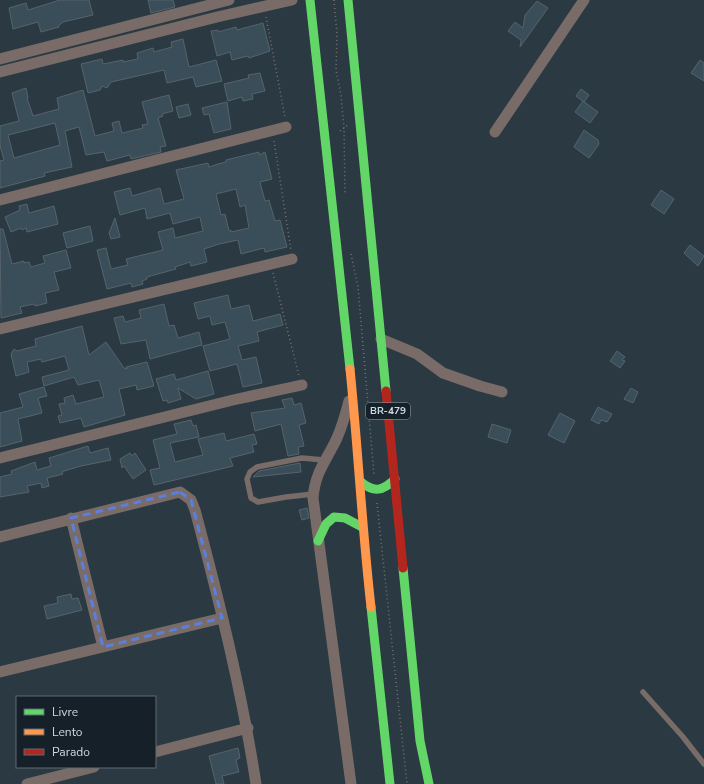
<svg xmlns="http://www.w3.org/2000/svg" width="704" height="784" font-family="'Nunito Sans',sans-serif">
	<rect width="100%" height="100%" fill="#2a3942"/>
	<path fill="#3a4e5a" stroke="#57636b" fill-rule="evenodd" d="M60 0H89L93 15 63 22 59 25V27L41 32 38 22 13 29 9 8 26 3 28 10Z
		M148 0H173L175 7 151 13Z
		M537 1 548 8 520 47 521 40 508 31 515 22 523 28 525 15Z
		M263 23 270 51 249 58 248 56 232 60 230 52 217 56 211 31 218 30V32L236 27 237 30Z
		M183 39 189 67 216 60 222 81 196 87 193 77 167 83 164 70 111 82 107 88 102 86 100 90 88 93 81 64 102 59 103 64 123 60V62L138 59 137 53 153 48 154 52 172 47 171 42Z
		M700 60 704 63V81L691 73Z
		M260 73 265 91 252 94 253 99 243 101 242 97 228 101 224 84 249 78 248 75Z
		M26 88 28 98H27L33 116 59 109 57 98 83 90 95 136 114 131 112 123 119 121 122 133 143 128 142 125 148 124 142 102 169 95 173 111 162 114 163 116 158 118 166 146 160 147 161 152 131 159 130 155 107 161 104 152 86 155 79 127 65 131 72 167 44 173 45 176 0 188V161L4 160 0 146V126L19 121 12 93ZM55 123 60 145 14 158 8 135Z
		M581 89 589 95 584 102 576 96Z
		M583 101 598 112 590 123 575 112Z
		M227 102 231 129 214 133 209 114 204 115 202 108Z
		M188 104 191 115 179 118 176 107Z
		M584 130 598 140 599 144 589 158 574 147Z
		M259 152V155L265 152 272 179 260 182 265 201 269 200 275 221 280 220 287 247 265 252 264 248 241 254 238 240 219 244 204 249 207 262 191 266 190 262 175 267 176 269 147 277V279L142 281 143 284 132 287 131 283 107 289 97 250 106 248 111 269 128 265 126 259 163 250 158 232 173 228 175 238 203 231 200 217 173 224 170 213 147 219 145 208 120 215 114 192 130 188 132 196 160 188 164 204 184 199 176 170 208 163 209 167 218 164 226 162V160ZM236 189 240 207 245 205 249 228 231 232V230L229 231 225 214 221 215 216 194Z
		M661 190 674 199 664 214 651 205Z
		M27 204 29 213 54 206 58 224 27 232 26 228 22 230 21 228 11 232 5 217 20 210 19 206Z
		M115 218 120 237 111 239 109 233Z
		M90 226 93 241 67 248 63 233Z
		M0 229H3L12 264 24 261V263L29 262 31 267 45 263 43 256 66 250 71 268 54 272 59 290 45 293 47 303 35 306 34 304 20 307 22 313 1 318Z
		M690 245 704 256 698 266 684 253Z
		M228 295 231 309 249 305 253 321 280 314 283 325 257 332 259 341 238 346 242 360 256 357 262 383 243 387 237 364 210 371 203 346 230 339 225 322 212 325 210 316 198 319 194 303Z
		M164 304 169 326 174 325 178 338 199 332 202 345 150 359 146 340 121 344 114 318 123 316 125 322 141 318 139 310Z
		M82 326 89 355 106 342 124 368 127 369 126 367 147 362 154 386 137 390 136 385 119 389 125 415 84 427 81 418 60 423 58 416 62 415 59 404 65 403 64 398 73 395 76 404 104 397 99 380 78 385 74 377 44 386 42 377 69 370 65 356 42 362 41 359 27 362 29 372 16 376 11 354 14 349 17 351 36 346 35 339Z
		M617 351 625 357 622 360 625 361 620 368 610 361Z
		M208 371 214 394 196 399 178 388 181 399 168 403 167 400 163 401 156 379 174 374 176 380Z
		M44 387 47 396 38 398 42 413 18 419 22 441 0 447V413L23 407 19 394Z
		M631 388 638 392 633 403 624 399Z
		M292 398 294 405 301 403 306 423 299 425 304 446 298 447 299 454 288 456 281 424 255 431 251 413 285 408 282 400Z
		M598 407 612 414 607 422 601 420 599 424 591 420Z
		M560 413 575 421 564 443 548 435Z
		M191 420 193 426 196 425 199 437 170 443 175 462 203 455 198 439 224 433 226 441 254 434 257 444 252 445 254 452 230 458 233 466 154 485 150 470 160 468 153 440 177 434 174 424Z
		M492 424 511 430 507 443 488 437Z
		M88 446 90 453 108 448 111 460 81 466 64 471 62 472 63 474 47 478 49 486 42 488 41 483 27 486 29 492 0 497V477L12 474 11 471 35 462 37 470 51 466 49 458Z
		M130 453 132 456 135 453 146 470 133 479 124 466 122 468 120 459Z
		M300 463 301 472 253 477 259 471Z
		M307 508 309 518 302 520 299 510Z
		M71 594 72 599 78 598 82 610 47 619 44 606 58 603 57 597Z
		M238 748 240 758 236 760 239 772 222 776 224 784H216L209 756Z"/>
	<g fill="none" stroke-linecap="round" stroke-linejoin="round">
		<path stroke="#7a7473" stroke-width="1.5" stroke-dasharray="1 3" stroke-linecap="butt" d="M334 0 337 34 336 70 341 95 344 128 345 195
			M266 17 285 117
			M340 131 348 125
			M274 141 291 250
			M351 254 358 287 374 475
			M273 273 299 376
			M377 503 407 784"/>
		<path stroke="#796b67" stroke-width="5.5" d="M313 494 286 497 258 502 251 498 247 479 250 472 257 467 302 458 324 460
			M643 692 683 737 704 764"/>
		<path stroke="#796b67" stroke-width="11" d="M0 59 229 0
			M0 72 217 17 292 0
			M495 132 584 0
			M0 200 286 127
			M0 329 292 259
			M381 339 417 354 443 373 480 386 502 392
			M349 401C345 416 341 432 333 446 323 465 315 475 313 498L351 784
			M0 458 233 400 302 385
			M71 518 103 647
			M0 537 180 492 191 500 195 510C219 600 242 692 256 784
			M0 672 222 618
			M155 752 248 728
			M27 784 94 767"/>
		<path stroke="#63d668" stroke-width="9" d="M310 0 350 369
			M348 0 386 391
			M361 482C374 493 383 491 395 479
			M318 541 326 524 334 517 345 518 362 527
			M403 568 420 741 429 784
			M371 607 390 784"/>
		<path stroke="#ff974d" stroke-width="9" d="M350 369C358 448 362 528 371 607"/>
		<path stroke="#b3261e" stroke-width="9" d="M386 391 403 568"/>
	</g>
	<path fill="none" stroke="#5a7fdd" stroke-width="3" stroke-dasharray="8 5" stroke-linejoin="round" d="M180 492 191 500 222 618 103 647 71 518Z"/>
	<g text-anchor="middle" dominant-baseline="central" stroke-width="3" stroke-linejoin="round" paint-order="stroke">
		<rect fill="#152028" stroke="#94a2ac" stroke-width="1" x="366" y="403" width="44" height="16" rx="3"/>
		<g font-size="10" font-weight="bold" fill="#cbdae5">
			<text x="388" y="411">BR-479</text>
		</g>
	</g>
	<rect x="16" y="696" width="140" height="72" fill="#152028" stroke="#5e6a74"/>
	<rect x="24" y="709" width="20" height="6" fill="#63d668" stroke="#5e6a74"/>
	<text x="52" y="716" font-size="12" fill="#cbdae5">Livre</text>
	<rect x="24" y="729" width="20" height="6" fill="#ff974d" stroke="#5e6a74"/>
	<text x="52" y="736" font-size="12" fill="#cbdae5">Lento</text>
	<rect x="24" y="749" width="20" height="6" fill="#b3261e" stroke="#5e6a74"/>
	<text x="52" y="756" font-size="12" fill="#cbdae5">Parado</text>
</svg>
